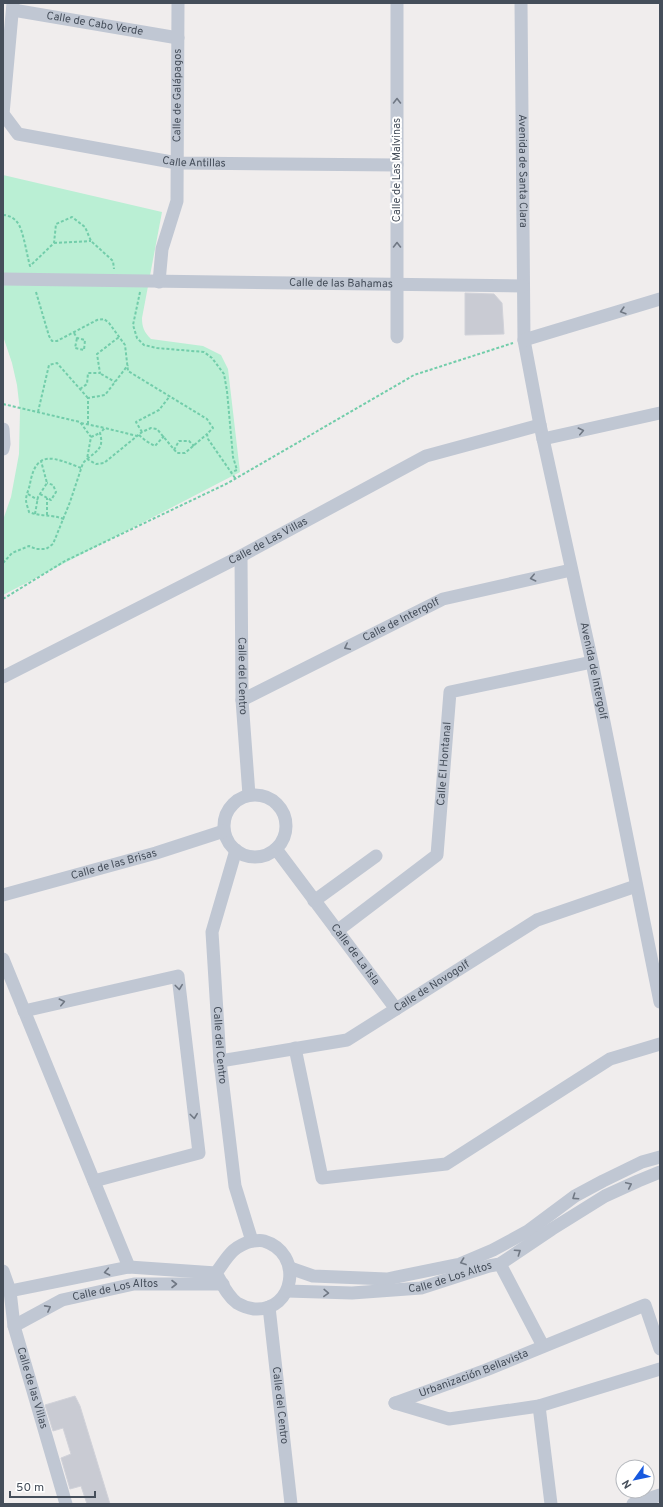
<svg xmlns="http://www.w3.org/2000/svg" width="663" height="1507" font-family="Overpass,sans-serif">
	<rect width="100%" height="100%" fill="#f0eded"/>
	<path fill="#baefd4" d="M3 175 162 212 142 318C142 327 144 332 151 339L203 346 221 355 228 369 240 472 3 595V520L11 497 19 454 20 411 17 385 12 363 3 336Z"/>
	<path fill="#c9cbd3" stroke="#d1d2d9" d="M465 293 494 294 502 303 504 334 465 335Z
		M75 1396 80 1406 110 1504H87L81 1486 70 1489 61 1458 71 1454 63 1428 53 1431 45 1405Z"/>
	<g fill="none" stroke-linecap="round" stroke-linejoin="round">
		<path stroke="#72cdaa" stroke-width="2" stroke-dasharray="3 2" stroke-linecap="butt" d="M3 215C8 215 14 218 17 222 23 228 27 256 30 266L54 243 56 224 72 217 85 227 91 241 113 261 114 269
			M54 243 91 241
			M36 292 49 336 52 341H57L97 320 104 319 109 323 125 345 128 371 207 419 213 428 207 434 208 439 235 478
			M140 292 133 325 137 338 144 345 157 348 204 352 212 358 224 374 227 391 233 457 237 470 232 472
			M74 333 77 338 85 340 84 350 75 348 77 338
			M101 374 115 382
			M80 389 87 384 88 373H100L97 354 119 337
			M3 404 80 422 91 437 87 459
			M38 412 49 365 57 363 88 398
			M81 423 105 428
			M88 424V398L105 395 128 365
			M142 432 136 422 159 410 170 396
			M139 435 146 441 155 446 164 436
			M91 437 100 433
			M174 450 179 441H189L194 446
			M87 459C98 450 104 448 100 433L105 428 137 436
			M28 494 38 500
			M40 494 51 500 56 492 53 485 47 483
			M35 514 38 497 47 483 41 461
			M47 515V498
			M64 519C50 514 41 517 29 512 28 508 26 503 26 500 26 495 29 489 30 484 36 448 55 458 81 468
			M3 563 12 553 29 546 36 549H46L53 544 70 502 83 463 87 459 96 464 104 463 142 432 151 428 157 429 177 453H185L207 434
			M3 599 65 561 228 483 414 375 513 343"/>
		<g stroke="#c0c7d3" stroke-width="13">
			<path id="s1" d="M13 3 3 114 18 134 177 163 397 165"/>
			<path d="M397 3V337"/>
			<path id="s2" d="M521 3 524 340 540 425 592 662 660 1002"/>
			<path id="s3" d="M13 10 178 38"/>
			<path id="s4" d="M3 279 523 286"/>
			<path id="s5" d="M159 282 162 249 177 201 178 3"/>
			<path d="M524 340 660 299"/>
			<path d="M3 429 4 444 3 449"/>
			<path d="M543 439 660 413"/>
			<path id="s6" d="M241 556 242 700 249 795"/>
			<path id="s7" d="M3 677 241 556 426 456 540 425"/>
			<path id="s8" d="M242 700 443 599 571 570"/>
			<circle cx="255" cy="826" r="31"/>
			<path id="s9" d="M276 849 396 1009"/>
			<path id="s10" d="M236 850 212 932 220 1061 235 1186 252 1241"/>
			<path id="s11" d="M3 895 156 853 224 831"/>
			<path d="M314 901 376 856"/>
			<path id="s12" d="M337 931 437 855 450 692 592 662"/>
			<path d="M3 959 129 1267"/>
			<path d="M24 1011 178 976 199 1153 94 1181"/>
			<path d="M295 1048 322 1178 446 1164 610 1059 660 1044"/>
			<path id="s13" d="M220 1061 347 1040 537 920 636 886"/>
			<path d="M252 1241C256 1241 260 1240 264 1241 304 1253 295 1312 254 1309 248 1308 242 1306 237 1303 227 1296 222 1283 216 1273 228 1257 231 1247 252 1241Z"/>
			<path d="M500 1264 543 1346"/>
			<path d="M290 1268 313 1276 387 1279 460 1264 493 1250 528 1231 575 1196 603 1181 642 1162 660 1157"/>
			<path id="s14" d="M3 1271 10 1291 14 1326 66 1504"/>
			<path d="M10 1291 129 1267 216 1273"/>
			<path id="s15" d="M287 1291 352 1293 421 1288 489 1266 500 1264 552 1229 605 1196 638 1181 660 1172"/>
			<path id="s16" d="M269 1307 291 1504"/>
			<path id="s17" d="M14 1326 62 1300 134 1284H223"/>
			<path id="s18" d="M395 1403 486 1370 645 1305 660 1349"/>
			<path d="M395 1403 449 1419 539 1406 660 1369"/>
			<path d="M539 1406 551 1504"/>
			<path d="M633 1504 660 1495"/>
		</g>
	</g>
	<defs><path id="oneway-chevron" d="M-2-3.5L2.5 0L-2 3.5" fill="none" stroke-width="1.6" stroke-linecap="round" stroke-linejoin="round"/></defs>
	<g stroke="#707884">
		<use href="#oneway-chevron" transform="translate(397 101) rotate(-90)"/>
		<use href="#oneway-chevron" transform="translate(397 245) rotate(-90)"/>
		<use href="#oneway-chevron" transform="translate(623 311) rotate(164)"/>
		<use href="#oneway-chevron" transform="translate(581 431) rotate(-13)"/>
		<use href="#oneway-chevron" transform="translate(533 578) rotate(167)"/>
		<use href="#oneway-chevron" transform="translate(347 647) rotate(153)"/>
		<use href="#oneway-chevron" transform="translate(179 987) rotate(83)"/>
		<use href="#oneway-chevron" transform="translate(62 1002) rotate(-13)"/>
		<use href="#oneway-chevron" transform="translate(194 1116) rotate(83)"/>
		<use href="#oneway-chevron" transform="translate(629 1185) rotate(-25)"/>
		<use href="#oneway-chevron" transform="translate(575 1197) rotate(146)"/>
		<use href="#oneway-chevron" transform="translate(518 1252) rotate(-34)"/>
		<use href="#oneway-chevron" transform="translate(463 1262) rotate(160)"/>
		<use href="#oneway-chevron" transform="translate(107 1272) rotate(169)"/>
		<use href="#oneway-chevron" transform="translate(174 1284)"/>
		<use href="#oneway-chevron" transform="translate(326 1293) rotate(2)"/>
		<use href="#oneway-chevron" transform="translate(48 1308) rotate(-28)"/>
	</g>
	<g text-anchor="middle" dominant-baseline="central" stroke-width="4" stroke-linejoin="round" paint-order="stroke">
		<g font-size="11" fill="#454e5a" stroke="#fff">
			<text stroke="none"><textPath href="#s3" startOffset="83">Calle de Cabo Verde</textPath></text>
			<text stroke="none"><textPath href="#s5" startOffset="189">Calle de Galápagos</textPath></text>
			<text stroke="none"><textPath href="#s1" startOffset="315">Calle Antillas</textPath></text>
			<text transform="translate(397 170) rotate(-90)">Calle de Las Malvinas</text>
			<text stroke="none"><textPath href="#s2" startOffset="168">Avenida de Santa Clara</textPath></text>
			<text stroke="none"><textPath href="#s4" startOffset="338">Calle de las Bahamas</textPath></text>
			<text stroke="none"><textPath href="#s7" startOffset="298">Calle de Las Villas</textPath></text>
			<text stroke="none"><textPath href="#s8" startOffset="178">Calle de Intergolf</textPath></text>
			<text stroke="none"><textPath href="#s2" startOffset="675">Avenida de Intergolf</textPath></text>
			<text stroke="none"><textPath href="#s6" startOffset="120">Calle del Centro</textPath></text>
			<text stroke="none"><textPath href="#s12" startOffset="217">Calle El Hontanal</textPath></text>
			<text stroke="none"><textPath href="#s11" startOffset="115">Calle de las Brisas</textPath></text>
			<text stroke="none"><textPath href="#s9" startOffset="132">Calle de La Isla</textPath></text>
			<text stroke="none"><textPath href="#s13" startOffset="229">Calle de Novogolf</textPath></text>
			<text stroke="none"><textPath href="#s10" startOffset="199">Calle del Centro</textPath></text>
			<text stroke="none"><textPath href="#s15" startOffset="165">Calle de Los Altos</textPath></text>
			<text stroke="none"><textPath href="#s17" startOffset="109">Calle de Los Altos</textPath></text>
			<text stroke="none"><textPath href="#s18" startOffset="84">Urbanización Bellavista</textPath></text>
			<text stroke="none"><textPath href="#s14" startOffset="121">Calle de las Villas</textPath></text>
			<text stroke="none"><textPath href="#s16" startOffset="99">Calle del Centro</textPath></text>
		</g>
	</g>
	<rect width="663" height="1507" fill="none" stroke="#454e5a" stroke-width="8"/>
	<g transform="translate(635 1479) rotate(237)"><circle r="19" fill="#ffffff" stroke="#b5b8bd"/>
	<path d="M0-3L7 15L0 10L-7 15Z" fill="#1759df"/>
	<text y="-6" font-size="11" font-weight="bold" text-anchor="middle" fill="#454e5a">N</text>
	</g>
	<path d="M10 1491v6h85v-6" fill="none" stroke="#454e5a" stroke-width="2"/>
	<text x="16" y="1491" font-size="12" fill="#454e5a" stroke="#ffffff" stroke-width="3" paint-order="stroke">50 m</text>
</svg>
